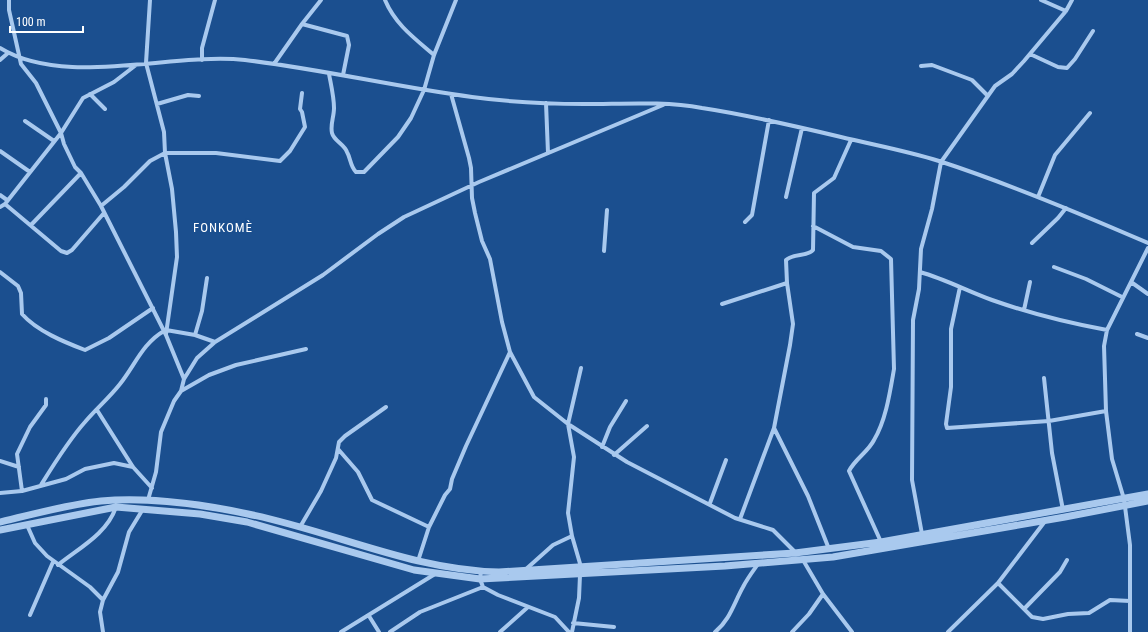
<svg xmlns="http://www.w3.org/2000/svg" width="1148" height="632" font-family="'Roboto Condensed',sans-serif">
	<rect width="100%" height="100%" fill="#1b4f8f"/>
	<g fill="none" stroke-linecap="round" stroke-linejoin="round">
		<path stroke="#a9c9ee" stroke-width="4" d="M9 0V10L21 64 36 83 61 133 64 144 75 167 81 173 101 206 166 335 184 379
			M150 0 146 63 164 132 165 153 172 189 176 232 177 257 166 334
			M385 0C395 24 414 38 434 55
			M1041 0 1066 11
			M302 24 347 36 349 45 343 75
			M0 48C65 88 171 52 245 60 321 69 396 87 472 97 509 102 547 104 584 104 624 104 663 101 702 108 749 115 795 126 841 137 874 145 907 151 939 161 1010 184 1079 213 1148 243
			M1030 54 1058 67 1067 68 1075 59 1093 31
			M0 60 8 53
			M202 60V48L215 0
			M274 64 302 24 321 0
			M921 66 932 65 972 80 988 96
			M329 74C331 85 334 97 334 108 334 117 330 125 332 133 334 141 344 144 347 152 351 159 350 166 356 172H364L398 137 411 118 424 90 434 55 456 0
			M90 94 105 109
			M451 94 469 158 471 168 472 198 475 213 482 241 490 259 502 322 510 352 534 397 568 424 627 462 735 518 773 530 795 552
			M546 103 548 153
			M157 104 188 95 199 96
			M25 121 54 141
			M0 151 30 172
			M0 195 7 200
			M786 197 802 128
			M1038 197 1055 155 1090 113
			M5 204 61 251 67 253 72 250 104 213
			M101 206 124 187 150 161 165 153H216L280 161 290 151 305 127 302 112 300 109 302 93
			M0 207 5 204 61 133 83 98 114 82 136 65
			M745 222 752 215 769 120
			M31 225 81 173
			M813 226 853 247 881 251 891 259 894 369C890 392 886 420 874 440 868 452 855 459 849 471L881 542
			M1032 243 1058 218 1066 208
			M604 251 607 210
			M1054 267 1086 279 1122 297
			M0 272 18 286 21 293 22 314C37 331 64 342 85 350L109 338 153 308
			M920 272C945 279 967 291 992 300 1029 313 1068 323 1107 330
			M1131 282 1148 294
			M960 287 951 329V387L946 424 947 428 1049 421 1106 411
			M722 304 787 283
			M1024 310 1030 282
			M166 330 195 335 215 342
			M1137 334 1148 338
			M195 335 202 311 207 278
			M581 368 568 424 574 457 568 513 572 536 581 567
			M1044 378 1052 453 1063 510
			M181 391 209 375 236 365 306 349
			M97 410 133 467 152 488
			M774 428 808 496 829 549
			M602 447 610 427 626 401
			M338 449 358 472 372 500 429 527
			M614 455 647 426
			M0 461 19 467
			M41 485C54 464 68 441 85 422 96 409 109 398 120 384 135 365 143 343 164 331
			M22 491 17 454 30 427 46 405V399
			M0 493 22 491 66 479 85 469 114 463 133 467
			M148 500 156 472 161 432 174 401 181 391 184 379 197 358 215 342 323 275 378 234 404 217 479 182 663 105
			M710 503 726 460
			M740 519 774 428 790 345 793 324 787 283 786 260C794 253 807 257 813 250L814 193 834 178 851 140
			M27 525 35 543 47 556 90 587 103 600
			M300 527 321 491 336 458 339 442 345 436 386 407
			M922 534 912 480 913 320 919 289 921 249 932 209 941 162 995 86 1012 74 1024 61 1066 11 1072 0
			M803 560 823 594 852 632
			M418 561 429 527 445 495 450 489 452 479 466 446 510 352
			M58 565C79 548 107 534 116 507
			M525 570 553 545 572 536
			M481 571 480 579 483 587 498 595 555 617 569 632
			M998 583 1032 617 1043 619 1068 614 1089 613 1110 600 1130 601
			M1024 609 1060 572 1067 560
			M30 615 53 562
			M369 616 379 632
			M573 623 614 627
			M103 632 100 612 103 600 118 572 129 532 143 509
			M341 632 435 574
			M390 632 420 612 483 587
			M500 632 528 607
			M572 632 579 598 580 575
			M715 632C730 620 734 603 743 587 747 579 753 571 758 564
			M792 632 809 614 823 594
			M948 632 998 583 1046 520
			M1130 632V545L1124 499 1112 459 1106 411 1104 346 1107 330 1148 248"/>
		<path stroke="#a9c9ee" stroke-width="7" d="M0 522C31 515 69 504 101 501 149 497 201 504 248 514 333 531 411 570 499 572L795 553 881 542 1148 494
			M0 530 116 507 200 514 247 522 414 570 480 579 725 566 833 557 1065 517 1148 501"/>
	</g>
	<g text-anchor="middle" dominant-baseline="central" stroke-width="3" stroke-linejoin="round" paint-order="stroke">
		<g font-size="13" letter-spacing="1" fill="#fff" stroke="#1b4f8f">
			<text x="223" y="227">FONKOMÈ</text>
		</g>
	</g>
	<path d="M10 26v6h73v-6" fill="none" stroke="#ffffff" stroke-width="2"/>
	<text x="16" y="26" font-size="12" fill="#ffffff" stroke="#1b4f8f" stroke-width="3" paint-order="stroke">100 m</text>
</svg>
